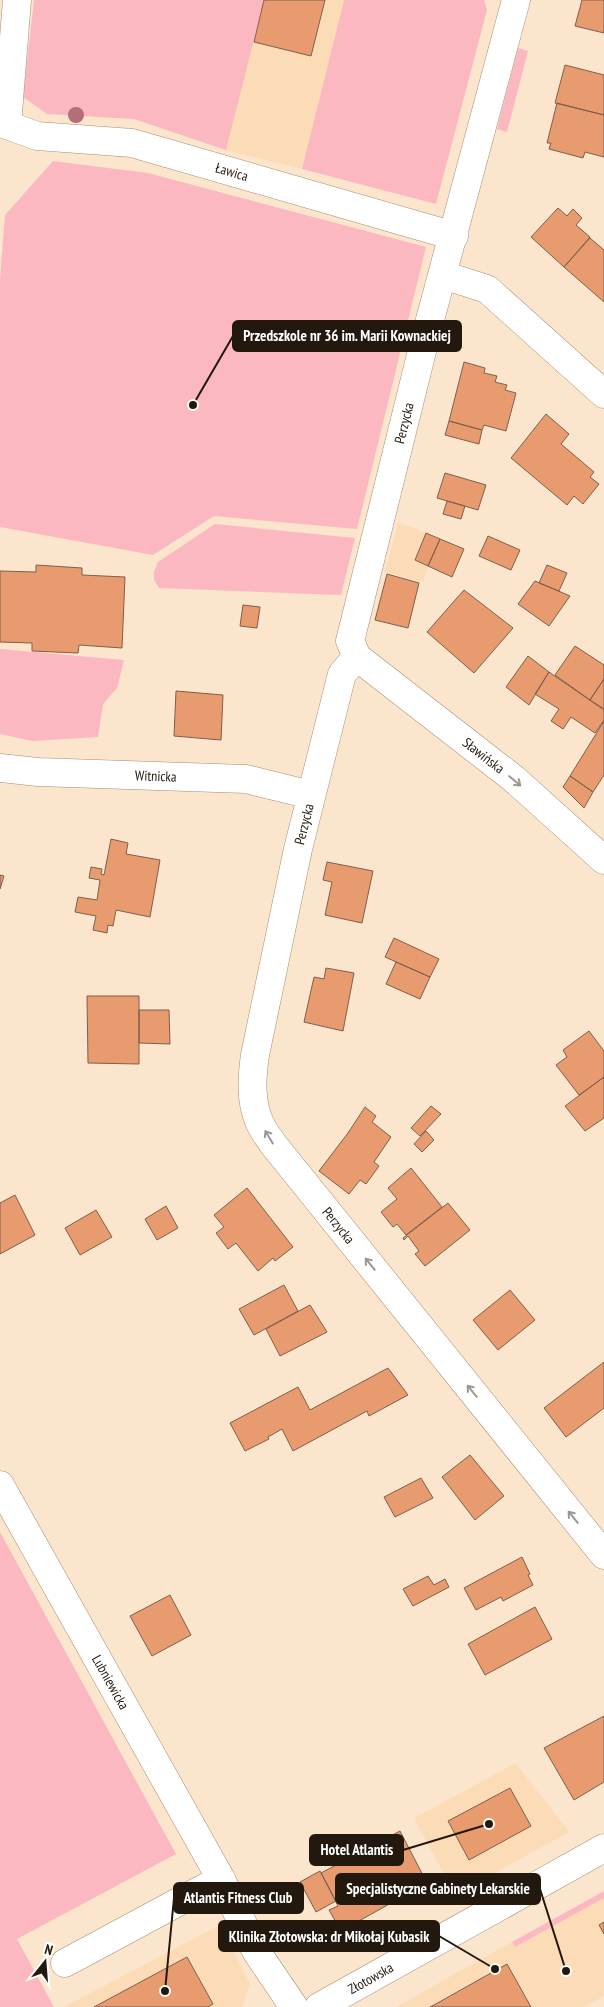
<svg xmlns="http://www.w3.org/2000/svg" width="604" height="2007" font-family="'PT Sans Narrow',sans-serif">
	<rect width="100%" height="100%" fill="#fbe5cc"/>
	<path fill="#fcdcb6" d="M264 0H344L302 169 226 150Z
		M398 523 414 528 440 539 428 565 423 582 385 572Z
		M516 1763 569 1832 455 1895 414 1818Z
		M604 1898V1996L584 2007H396L512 1942 515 1947Z
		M220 1925 250 1983 242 2007H64Z"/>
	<path fill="#fcb8c0" d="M34 0H264L226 150 134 119 47 114 23 97Z
		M344 0H484L487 10 436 204 302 169Z
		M518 48 528 51 507 132 497 129Z
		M53 161 148 173 426 247 357 529 214 516 153 555 0 527V280L5 215Z
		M215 524 355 538 341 595 159 588 154 580V572L158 562Z
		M0 649 124 660 117 688 103 704 98 737 32 741 0 734Z
		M0 1532 176 1854 17 1939 54 2007H0Z
		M604 1891V1898L515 1947 512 1942Z"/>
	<path fill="#e89b6e" stroke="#7f5f4c" d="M264 0H325L311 56 254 42Z
		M582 0H604V33L575 26Z
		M565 65 604 75V115L555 103Z
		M557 103 604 115V157L585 152 583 158 549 149 551 143H547Z
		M558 208 567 216 573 209 582 218 576 225 590 237 564 267 531 237Z
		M590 238 604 250V302L564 267Z
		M464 362 485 368 484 373 497 376 495 382 507 385 505 390 516 393 506 431 484 425 482 430 449 421Z
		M546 414 569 434 561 444 594 472 590 477 599 484 583 504 574 496 567 505 511 458Z
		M449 421 482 430 479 444 445 435Z
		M445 473 486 485 478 510 437 498Z
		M447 501 465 506 461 519 443 514Z
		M426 533 440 539 428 566 415 560Z
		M488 536 520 550 511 570 479 556Z
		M440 539 464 549 452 577 428 566Z
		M36 565 82 568V575L125 577 122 648 79 645 78 653 32 651V643L0 642V571L36 572Z
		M547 565 567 573 559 591 539 583Z
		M387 574 419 583 408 628 375 620Z
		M535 581 570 596 549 626 518 604Z
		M464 590 513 628 474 673 427 632Z
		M243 605 260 607 257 628 240 626Z
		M575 646 604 665V679L590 700 555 675Z
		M528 656 549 672 529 705 506 687Z
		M549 672 604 710V720L595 733 571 717 563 729 551 721 559 709 535 694Z
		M604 679V709L590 700Z
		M176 691 223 695 221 740 174 736Z
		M604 721V775L593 792 570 776Z
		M570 776 593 792 584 808 563 787Z
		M111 839 128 843 126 854 160 860 150 917 116 910 113 926 108 925 107 933 93 930 96 916 75 912 78 897 97 900 100 880 89 878 91 867 102 869 101 874 104 875Z
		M327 862 373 871 362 923 325 915 332 882 323 880Z
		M0 875 4 876 0 889Z
		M394 938 439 959 430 977 385 957Z
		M396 962 430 977 420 999 386 984Z
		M326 968 354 973 343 1031 304 1022 314 977 324 979Z
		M87 996H139V1064L88 1063Z
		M139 1010H169L170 1044 139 1043Z
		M589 1031 604 1051V1077L579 1095 556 1065 567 1057 563 1050Z
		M604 1077V1118L585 1131 565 1106Z
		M431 1106 441 1114 420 1136 411 1128Z
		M365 1107 376 1116 372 1122 391 1137 374 1162 379 1166 366 1184 360 1180 349 1194 319 1171 348 1133Z
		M426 1131 434 1140 422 1152 414 1144Z
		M411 1168 442 1207 406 1235 397 1224 393 1227 381 1212 397 1199 388 1188Z
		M247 1188 293 1247 275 1261 273 1258 258 1271 236 1243 228 1249 216 1233 224 1227 214 1215Z
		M15 1195 35 1235 0 1254V1203Z
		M448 1203 470 1230 425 1266 415 1254 419 1251 408 1236 404 1240 403 1238Z
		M166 1206 178 1228 157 1240 145 1219Z
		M96 1210 112 1237 80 1255 65 1228Z
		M284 1285 298 1311 254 1335 239 1309Z
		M510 1290 535 1320 498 1350 473 1320Z
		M310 1305 327 1332 280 1356 266 1329Z
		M604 1362V1408L566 1437 544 1408Z
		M388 1368 408 1395 369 1416 367 1411 293 1451 282 1429 268 1437 269 1439 245 1451 230 1423 298 1387 310 1410Z
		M470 1455 504 1496 475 1520 442 1477Z
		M421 1478 433 1498 395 1517 384 1497Z
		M522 1557 530 1574 528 1575 533 1585 503 1601 501 1597 476 1610 464 1588Z
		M428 1576 434 1585 445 1579 449 1587 413 1606 403 1589Z
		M170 1595 191 1635 152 1656 130 1616Z
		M535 1607 552 1639 485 1675 468 1644Z
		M604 1716V1782L574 1800 544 1748Z
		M510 1788 531 1826 469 1860 448 1821Z
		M400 1831 427 1883 341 1931 329 1910 338 1906 321 1873Z
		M320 1871 336 1901 316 1912 300 1882Z
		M604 1922V1934L599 1925Z
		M187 1957 213 2004 208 2007H94Z
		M507 1964 531 2007H430L434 2005Z"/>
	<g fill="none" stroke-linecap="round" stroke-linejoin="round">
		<defs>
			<g id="minor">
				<path id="s1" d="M516 0 427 331 350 641 357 657 514 779 604 860"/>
				<path id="s2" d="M7 125 37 136 132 143 454 236"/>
				<path d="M7 125 17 0"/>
				<path d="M443 275 487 289 604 394"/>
				<path id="s3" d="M357 657 342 674 298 849 255 1055C252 1076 250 1100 259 1121 262 1129 268 1137 273 1144L604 1555"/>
				<path id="s4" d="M0 768 38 772 246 779 311 795"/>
				<path id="s5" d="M0 1485 221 1879 256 1951 294 2007"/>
				<path d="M65 1963 221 1879"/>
				<path id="s6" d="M319 2007 604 1848"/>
			</g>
		</defs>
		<use href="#minor" stroke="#a78e71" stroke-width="29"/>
		<use href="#minor" stroke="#fff" stroke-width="28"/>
	</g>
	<circle fill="#b46e75" cx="76" cy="115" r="8"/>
	<defs><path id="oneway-shaft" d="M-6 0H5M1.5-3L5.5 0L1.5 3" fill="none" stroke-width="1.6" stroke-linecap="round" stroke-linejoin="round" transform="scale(1.25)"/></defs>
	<g stroke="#9c9792">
		<use href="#oneway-shaft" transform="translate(515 781) rotate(40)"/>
		<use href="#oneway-shaft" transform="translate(269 1137) rotate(-121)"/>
		<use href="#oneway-shaft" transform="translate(370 1264) rotate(-129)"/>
		<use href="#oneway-shaft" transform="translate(472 1391) rotate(-129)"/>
		<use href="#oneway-shaft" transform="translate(573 1517) rotate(-129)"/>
	</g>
	<g text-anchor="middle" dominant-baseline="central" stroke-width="4" stroke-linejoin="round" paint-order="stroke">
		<g font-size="14" fill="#22180d" stroke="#fff">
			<text stroke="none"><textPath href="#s2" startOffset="231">Ławica</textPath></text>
			<text transform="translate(404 423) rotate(-76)">Perzycka</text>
			<text stroke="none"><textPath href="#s1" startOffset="840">Sławińska</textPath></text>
			<text stroke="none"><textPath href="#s4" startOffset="156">Witnicka</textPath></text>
			<text transform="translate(304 824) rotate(-76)">Perzycka</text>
			<text stroke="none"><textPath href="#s3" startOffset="612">Perzycka</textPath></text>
			<text stroke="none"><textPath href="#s5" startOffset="226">Lubniewicka</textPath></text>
			<text stroke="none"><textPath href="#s6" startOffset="59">Złotowska</textPath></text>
		</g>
	</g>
	<path fill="none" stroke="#22180d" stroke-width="2" d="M193 405L233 336M489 1824L403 1850M566 1971L540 1889M165 1991L174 1898M495 1969L439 1936"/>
	<g fill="#22180d" stroke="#fff" stroke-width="2">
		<circle cx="193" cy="405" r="5"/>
		<circle cx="489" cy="1824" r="5"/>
		<circle cx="566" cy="1971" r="5"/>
		<circle cx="165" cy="1991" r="5"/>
		<circle cx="495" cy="1969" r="5"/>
	</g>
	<g fill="#22180d" stroke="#22180d" stroke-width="2">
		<rect x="233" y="321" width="228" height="30" rx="5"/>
		<rect x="310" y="1835" width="93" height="30" rx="5"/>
		<rect x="336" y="1874" width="204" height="30" rx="5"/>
		<rect x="174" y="1883" width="129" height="30" rx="5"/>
		<rect x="219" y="1921" width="220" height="30" rx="5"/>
	</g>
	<g font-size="15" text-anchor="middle" font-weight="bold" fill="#fff">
		<text x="347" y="341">Przedszkole nr 36 im. Marii Kownackiej</text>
		<text x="357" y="1855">Hotel Atlantis</text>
		<text x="438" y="1894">Specjalistyczne Gabinety Lekarskie</text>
		<text x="238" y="1903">Atlantis Fitness Club</text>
		<text x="329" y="1942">Klinika Złotowska: dr Mikołaj Kubasik</text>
	</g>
	<g transform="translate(45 1962) rotate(17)" stroke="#ffffff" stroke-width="4" paint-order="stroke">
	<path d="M0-4L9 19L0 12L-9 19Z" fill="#22180d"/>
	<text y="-8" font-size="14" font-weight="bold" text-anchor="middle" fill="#22180d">N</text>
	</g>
</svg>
